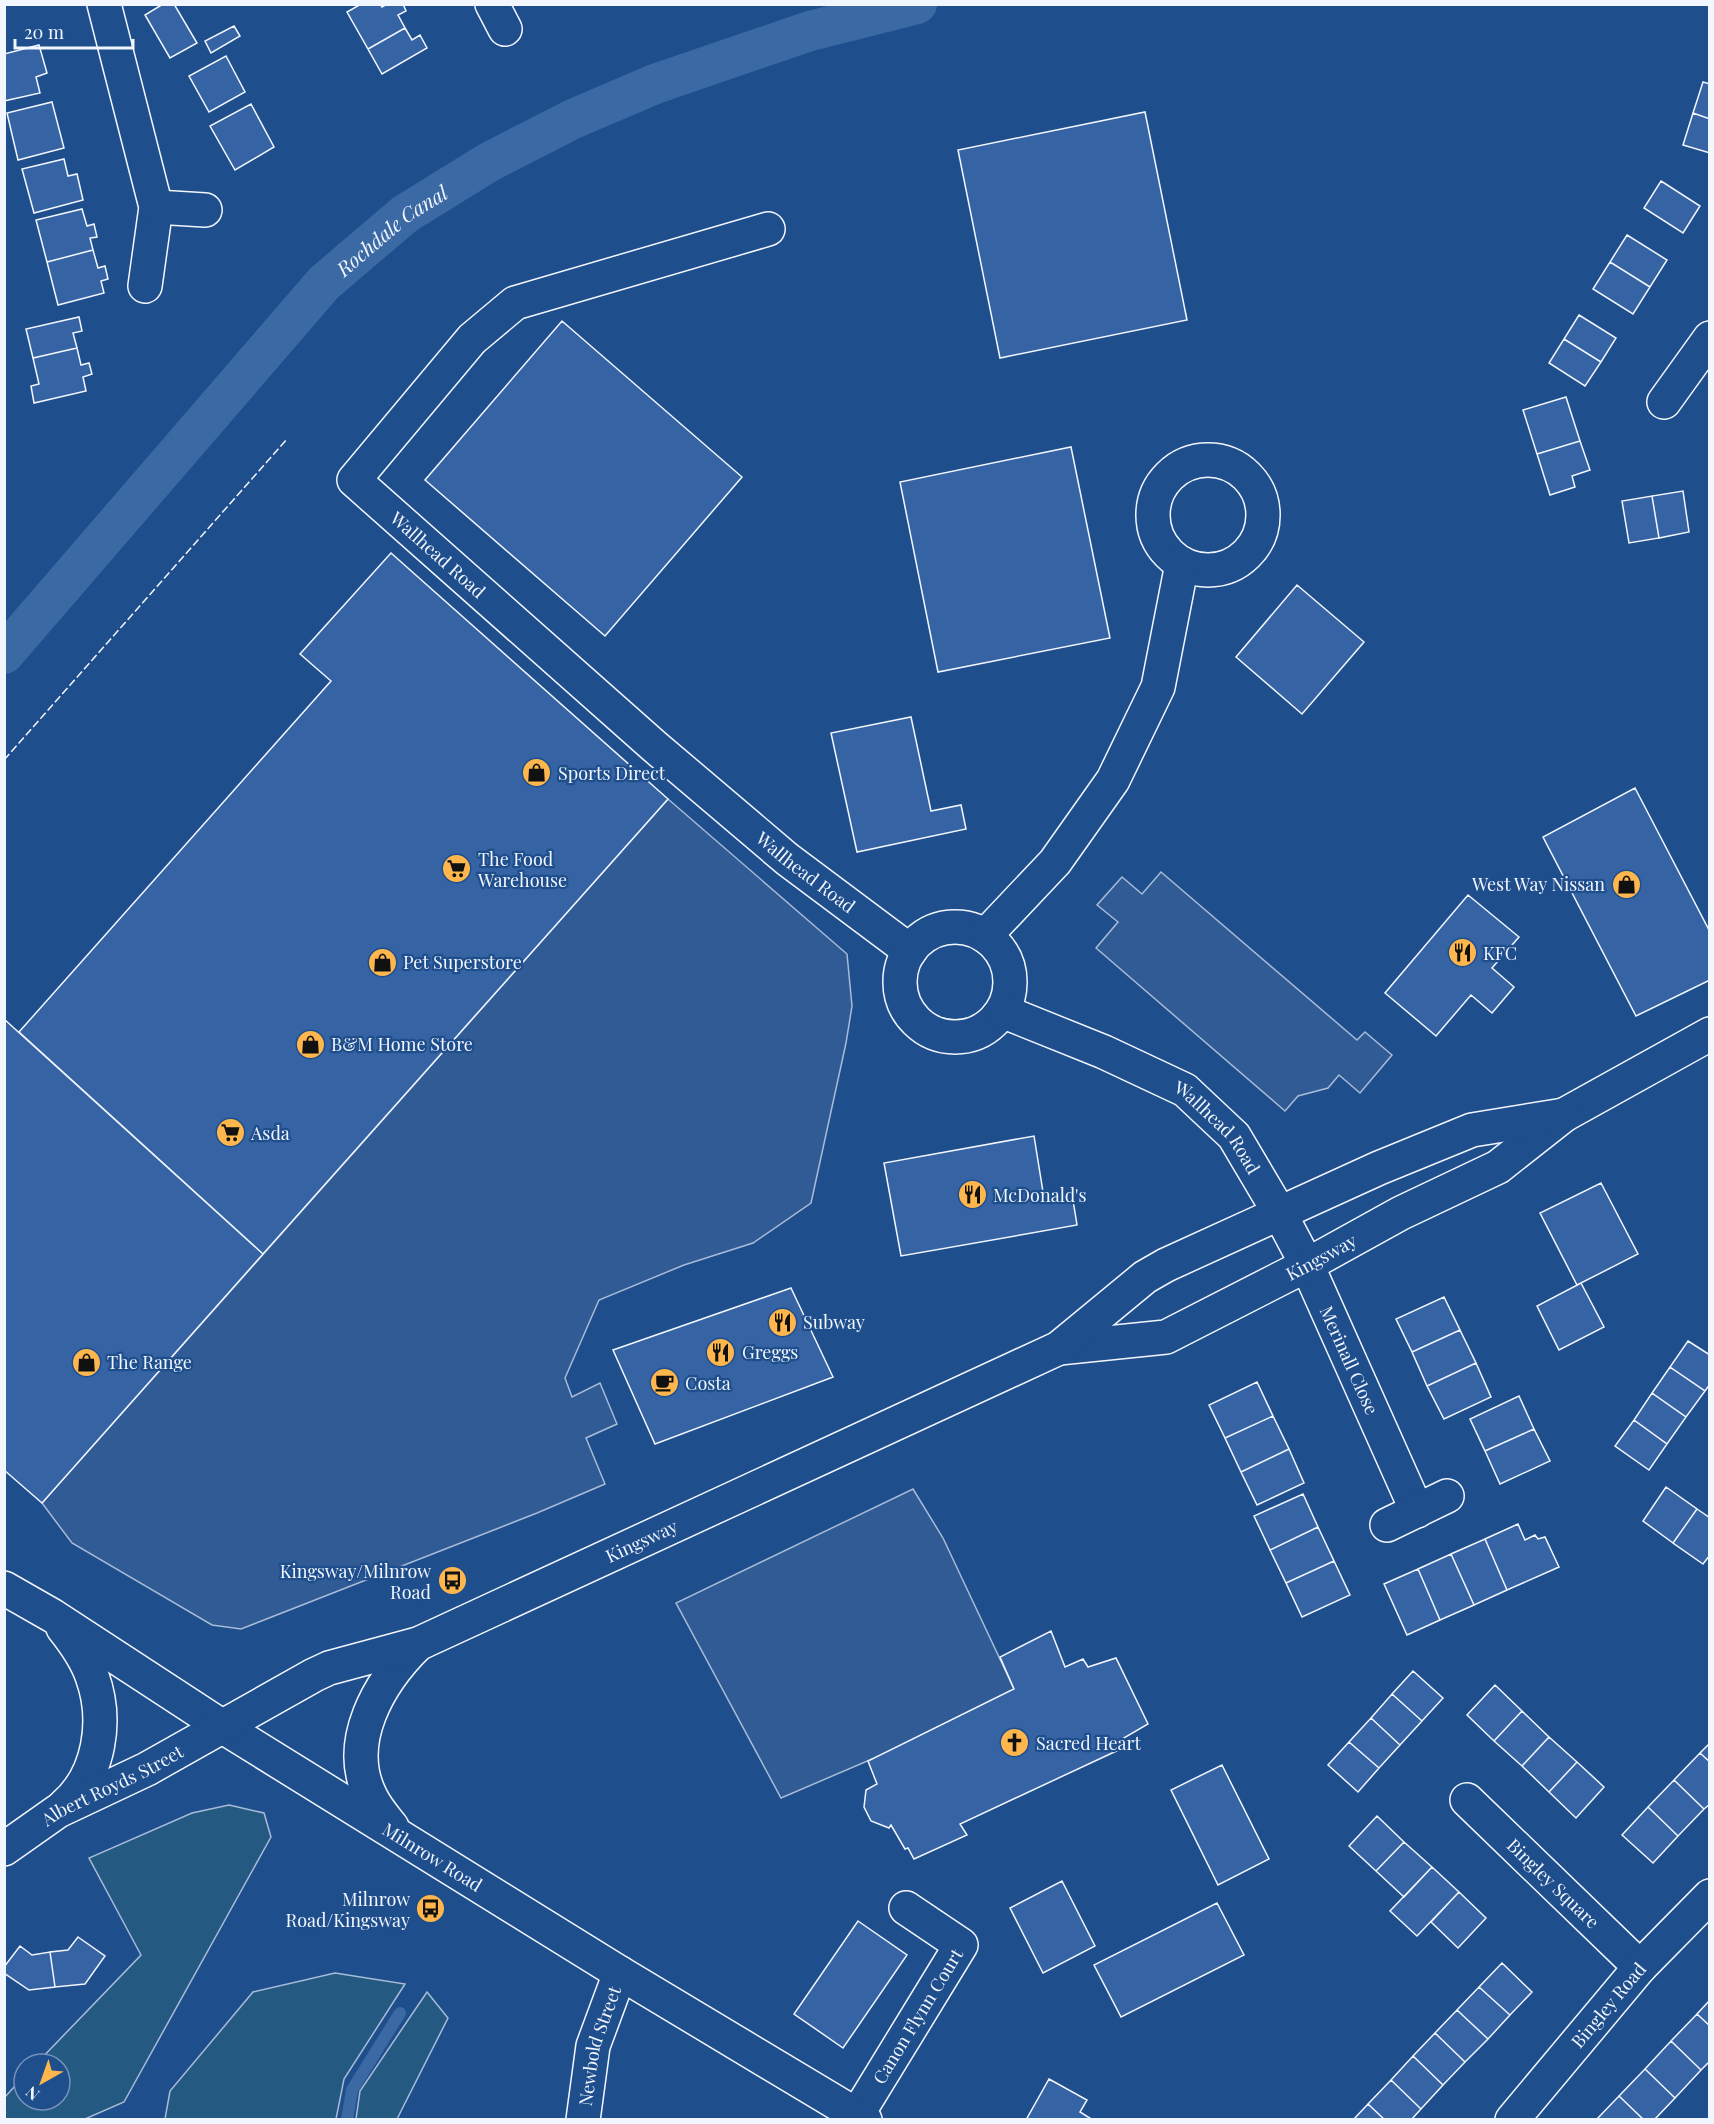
<svg xmlns="http://www.w3.org/2000/svg" width="1714" height="2124" font-family="'Playfair Display',serif">
	<rect width="100%" height="100%" fill="#1f4e8c"/>
	<path fill="#245a82" stroke="#a8bbd7" stroke-width="1.5" d="M229 1805 264 1813 271 1837 124 2102 85 2119H5V2097L24 2076V2100H60V2064H36L141 1955 89 1858 192 1813Z
		M335 1973 405 1984 344 2079 336 2119H165L170 2091 253 1992Z
		M427 1992 448 2018 397 2119H356L360 2091Z"/>
	<path fill="#305b95" stroke="#a8bbd7" stroke-width="1.5" d="M668 799 847 954 852 1006 846 1043 811 1203 753 1243 684 1265 599 1300 565 1378 572 1397 600 1383 617 1424 586 1438 605 1484 537 1513 241 1629 212 1625 72 1543 42 1503Z
		M1161 872 1357 1040 1365 1032 1392 1055 1360 1093 1339 1075 1328 1088 1298 1096 1285 1111 1096 948 1118 922 1097 905 1122 877 1142 894Z
		M913 1489 943 1538 1014 1689 879 1756 781 1798 676 1603Z"/>
	<g fill="none" stroke-linecap="round" stroke-linejoin="round">
		<path stroke="#3b69a3" stroke-width="12" d="M347 2120 352 2090 400 2013"/>
		<path stroke="#3b69a3" stroke-width="40" id="s1" d="M4 654 324 283 405 214 489 162 573 119 655 84 810 31 917 4"/>
	</g>
	<path fill="#3563a3" stroke="#f2f6ff" stroke-width="1.5" d="M163 4H174L197 43 170 58 145 15Z
		M361 4H380L382 7 387 4H403L406 11 398 15 405 28 368 49 347 12Z
		M234 26 240 36 211 53 205 41Z
		M405 28 412 40 420 35 427 48 382 74 368 49Z
		M39 45 47 73 36 77 40 93 4 101V54Z
		M226 56 245 92 209 112 189 76Z
		M1703 82 1710 84V119L1693 113Z
		M52 102 64 148 18 160 7 113Z
		M251 104 274 147 235 170 210 126Z
		M1145 112 1187 320 1000 358 958 150Z
		M1693 113 1710 119V153L1683 145Z
		M64 159 68 176 77 174 83 200 34 213 22 169Z
		M1661 181 1700 206 1683 233 1644 208Z
		M82 209 87 226 94 224 97 237 90 238 93 250 47 262 36 220Z
		M1627 235 1667 260 1650 287 1610 262Z
		M93 250 98 268 105 266 108 279 101 281 104 293 58 305 47 262Z
		M1610 262 1650 287 1633 314 1593 289Z
		M1579 315 1616 338 1601 362 1564 339Z
		M79 317 82 331 73 333 77 348 33 358 26 329Z
		M562 321 742 477 605 636 425 480Z
		M1564 339 1601 362 1585 386 1549 363Z
		M77 348 81 365 89 363 92 374 83 377 86 391 34 403 31 386 39 384 33 358Z
		M1566 397 1580 441 1537 454 1523 410Z
		M1580 441 1590 470 1572 476 1575 487 1550 495 1537 454Z
		M1071 447 1110 638 938 672 900 482Z
		M1683 491 1689 532 1659 538 1652 496Z
		M1652 496 1659 538 1629 543 1622 501Z
		M391 553 668 799 263 1254 19 1032 331 681 300 654Z
		M1297 585 1364 642 1302 714 1236 657Z
		M911 717 931 811 961 805 966 829 857 852 831 733Z
		M1635 788 1710 932V980L1636 1016 1543 837Z
		M1468 895 1519 937 1492 968 1514 987 1492 1013 1471 995 1436 1036 1385 993Z
		M4 1019 263 1254 42 1503 4 1470Z
		M1034 1136 1044 1198 1072 1194 1077 1225 901 1256 884 1163Z
		M1601 1183 1638 1254 1577 1285 1540 1213Z
		M1581 1283 1604 1327 1559 1350 1537 1306Z
		M791 1288 833 1377 655 1444 613 1350Z
		M1444 1297 1460 1330 1412 1352 1396 1319Z
		M1460 1330 1476 1363 1427 1386 1412 1352Z
		M1688 1341 1710 1355V1384L1705 1391 1670 1367Z
		M1476 1363 1491 1397 1444 1419 1427 1386Z
		M1670 1367 1705 1391 1686 1417 1652 1393Z
		M1257 1382 1273 1416 1225 1438 1209 1405Z
		M1652 1393 1686 1417 1667 1444 1634 1420Z
		M1519 1396 1534 1429 1485 1451 1470 1419Z
		M1273 1416 1289 1449 1241 1472 1225 1438Z
		M1634 1420 1667 1444 1649 1470 1615 1446Z
		M1534 1429 1550 1461 1500 1484 1485 1451Z
		M1289 1449 1304 1483 1257 1505 1241 1472Z
		M1666 1487 1697 1509 1673 1543 1643 1521Z
		M1303 1494 1318 1527 1270 1550 1254 1516Z
		M1697 1509 1710 1518V1555L1703 1564 1673 1543Z
		M1518 1524 1525 1540 1535 1535 1538 1539 1545 1537 1559 1567 1507 1590 1485 1539Z
		M1318 1527 1334 1561 1286 1583 1270 1550Z
		M1485 1539 1507 1590 1474 1605 1451 1554Z
		M1451 1554 1474 1605 1440 1620 1418 1569Z
		M1334 1561 1350 1595 1302 1617 1286 1583Z
		M1418 1569 1440 1620 1407 1635 1384 1584Z
		M1051 1631 1065 1667 1083 1659 1088 1667 1116 1658 1148 1724 1122 1739 1125 1747 960 1824 967 1835 914 1859 908 1848 905 1849 891 1825 889 1828 871 1821 864 1807 866 1790 877 1784 868 1761 1014 1689 1000 1657Z
		M1413 1671 1443 1698 1422 1721 1392 1694Z
		M1495 1685 1522 1711 1494 1741 1467 1715Z
		M1392 1694 1422 1721 1400 1745 1371 1718Z
		M1522 1711 1549 1737 1522 1766 1494 1741Z
		M1371 1718 1400 1745 1379 1768 1349 1742Z
		M1549 1737 1577 1762 1549 1792 1522 1766Z
		M1349 1742 1379 1768 1358 1792 1328 1765Z
		M1710 1743V1762L1700 1753Z
		M1700 1753 1710 1762V1804L1704 1809 1674 1780Z
		M1577 1762 1604 1787 1576 1818 1549 1792Z
		M1222 1765 1269 1859 1218 1885 1171 1790Z
		M1674 1780 1704 1809 1678 1836 1648 1807Z
		M1648 1807 1678 1836 1653 1863 1622 1835Z
		M1377 1816 1404 1842 1376 1871 1349 1846Z
		M1404 1842 1432 1867 1404 1897 1376 1871Z
		M1432 1867 1459 1892 1417 1936 1390 1911Z
		M1062 1881 1095 1946 1043 1973 1010 1908Z
		M1459 1892 1486 1918 1458 1948 1431 1922Z
		M1217 1903 1244 1955 1121 2017 1094 1965Z
		M858 1921 907 1955 843 2048 794 2014Z
		M78 1937 105 1956 85 1984 55 1987 50 1952 68 1950Z
		M20 1946 32 1955 50 1952 55 1987 29 1990 4 1973V1967Z
		M1502 1963 1532 1992 1510 2015 1479 1987Z
		M1479 1987 1510 2015 1488 2039 1457 2010Z
		M1710 2000V2026L1697 2014Z
		M1457 2010 1488 2039 1465 2062 1435 2033Z
		M1697 2014 1710 2026V2061L1701 2070 1671 2041Z
		M1435 2033 1465 2062 1443 2085 1413 2056Z
		M1671 2041 1701 2070 1675 2098 1645 2069Z
		M1413 2056 1443 2085 1421 2109 1391 2080Z
		M1645 2069 1675 2098 1654 2120H1644L1619 2096Z
		M1049 2079 1087 2100 1080 2112 1093 2120H1026Z
		M1391 2080 1421 2109 1411 2120H1385L1368 2104Z
		M1619 2096 1644 2120H1596Z
		M1368 2104 1385 2120H1353Z"/>
	<g fill="none" stroke-linecap="round" stroke-linejoin="round">
		<defs>
			<g id="street">
				<path d="M104 4 156 207 145 286"/>
				<path d="M492 4 505 29"/>
				<path d="M156 207 205 210"/>
				<path id="s2" d="M768 229 515 303 472 339 354 480 654 746 787 859 910 951"/>
				<path d="M1664 402 1710 338"/>
				<circle cx="1208" cy="515" r="55"/>
				<circle cx="955" cy="982" r="55"/>
				<path d="M985 936 1055 862 1113 780 1158 687 1182 564"/>
				<path id="s3" d="M1002 1011 1104 1052 1185 1090 1234 1136 1279 1212 1307 1265 1417 1511"/>
				<path d="M1387 1525 1447 1496"/>
				<path id="s4" d="M1467 1800 1640 1967"/>
				<path id="s5" d="M857 2115 961 1945 906 1908"/>
				<path id="s6" d="M583 2120 593 2046 620 1973"/>
				<path id="s7" d="M1512 2120 1640 1967 1710 1896"/>
			</g>
			<g id="primary">
				<path id="s8" d="M1059 1348 1166 1337 1307 1265 1401 1213 1498 1167 1564 1115 1710 1034"/>
				<path id="s9" d="M4 1588 53 1616 223 1727 620 1973 865 2120"/>
				<path d="M63 1628C75 1643 86 1659 92 1676 108 1720 100 1775 64 1806"/>
				<path d="M392 1827C385 1818 376 1808 371 1797 343 1743 379 1682 418 1644"/>
				<path id="s10" d="M4 1849 58 1811 147 1769 314 1675 329 1668 418 1644 1059 1348 1145 1277 1166 1265 1379 1168 1472 1130 1564 1115"/>
			</g>
		</defs>
		<use href="#street" stroke="#f2f6ff" stroke-width="36"/>
		<use href="#primary" stroke="#f2f6ff" stroke-width="36"/>
		<use href="#street" stroke="#1f4e8c" stroke-width="33"/>
		<use href="#primary" stroke="#1f4e8c" stroke-width="33"/>
		<path stroke="#f2f6ff" stroke-width="1.5" stroke-dasharray="8 3" stroke-linecap="butt" d="M4 760 287 439"/>
	</g>
	<defs>
		<symbol id="shop-disc" viewBox="-11 -11 22 22"><circle r="9.5" fill="#ffb74d" stroke="#1f4e8c"/><path d="M-5-2.5h2.3a2.7 3.5 0 0 1 5.4 0H5L5.5 6h-11ZM-1.5-2.5h3a1.5 2.3 0 0 0-3 0Z" fill="#111"/></symbol>
		<symbol id="supermarket-disc" viewBox="-11 -11 22 22"><circle r="9.5" fill="#ffb74d" stroke="#1f4e8c"/><path d="M-6-5.5h2.5l.6 2H6L4.5 2H-2.5L-4.4-4H-6ZM-1.5 3.2a1.3 1.3 0 1 0 .1 0ZM3 3.2a1.3 1.3 0 1 0 .1 0Z" fill="#111"/></symbol>
		<symbol id="restaurant-disc" viewBox="-11 -11 22 22"><circle r="9.5" fill="#ffb74d" stroke="#1f4e8c"/><path d="M-5-6h1v4h1v-4h1v4h1v-4h1v5L-1.5 .5V6h-2V.5L-5-1ZM5-6V6H3V1.5H1.5Q1.5-4 5-6Z" fill="#111"/></symbol>
		<symbol id="cafe-disc" viewBox="-11 -11 22 22"><circle r="9.5" fill="#ffb74d" stroke="#1f4e8c"/><path d="M-5.5-4.5H6V0H3Q3 3.5 0 3.5H-2.5Q-5.5 3.5-5.5 0ZM3-3.2v2h1.7v-2ZM-6 4.5H4V6H-6Z" fill="#111"/></symbol>
		<symbol id="bus-disc" viewBox="-11 -11 22 22"><circle r="9.5" fill="#ffb74d" stroke="#1f4e8c"/><path d="M-5-6H5V4H4V6H2V4H-2V6H-4V4H-5ZM-3.5-4V0h7V-4ZM-3.5 1.2v1.5H-2V1.2ZM2 1.2v1.5H3.5V1.2Z" fill="#111"/></symbol>
		<symbol id="church-disc" viewBox="-11 -11 22 22"><circle r="9.5" fill="#ffb74d" stroke="#1f4e8c"/><path d="M-1.2-6h2.4v3.5h3.3v2.4h-3.3V6h-2.4V-.1h-3.3v-2.4h3.3Z" fill="#111"/></symbol>
	</defs>
	<g fill-rule="evenodd">
		<use href="#shop-disc" x="520" y="756" width="33" height="33"/>
		<use href="#supermarket-disc" x="440" y="852" width="33" height="33"/>
		<use href="#shop-disc" x="1610" y="868" width="33" height="33"/>
		<use href="#restaurant-disc" x="1446" y="936" width="33" height="33"/>
		<use href="#shop-disc" x="366" y="946" width="33" height="33"/>
		<use href="#shop-disc" x="294" y="1028" width="33" height="33"/>
		<use href="#supermarket-disc" x="214" y="1116" width="33" height="33"/>
		<use href="#restaurant-disc" x="956" y="1178" width="33" height="33"/>
		<use href="#restaurant-disc" x="766" y="1306" width="33" height="33"/>
		<use href="#restaurant-disc" x="704" y="1336" width="33" height="33"/>
		<use href="#shop-disc" x="70" y="1346" width="33" height="33"/>
		<use href="#cafe-disc" x="648" y="1366" width="33" height="33"/>
		<use href="#bus-disc" x="436" y="1564" width="33" height="33"/>
		<use href="#church-disc" x="998" y="1726" width="33" height="33"/>
		<use href="#bus-disc" x="414" y="1892" width="33" height="33"/>
	</g>
	<g text-anchor="middle" dominant-baseline="central" stroke-width="4.5" stroke-linejoin="round" paint-order="stroke">
		<g font-size="18" fill="#f2f6ff" stroke="#1f4e8c">
			<text stroke="none"><textPath href="#s2" startOffset="616">Wallhead Road</textPath></text>
			<text stroke="none"><textPath href="#s2" startOffset="1102">Wallhead Road</textPath></text>
			<text stroke="none"><textPath href="#s3" startOffset="249">Wallhead Road</textPath></text>
			<text stroke="none"><textPath href="#s8" startOffset="282">Kingsway</textPath></text>
			<text stroke="none"><textPath href="#s3" startOffset="519">Merinall Close</textPath></text>
			<text stroke="none"><textPath href="#s10" startOffset="711">Kingsway</textPath></text>
			<text stroke="none"><textPath href="#s10" startOffset="126">Albert Royds Street</textPath></text>
			<text stroke="none"><textPath href="#s9" startOffset="506">Milnrow Road</textPath></text>
			<text stroke="none"><textPath href="#s4" startOffset="120">Bingley Square</textPath></text>
			<text stroke="none"><textPath href="#s7" startOffset="150">Bingley Road</textPath></text>
			<text stroke="none"><textPath href="#s5" startOffset="116">Canon Flynn Court</textPath></text>
			<text stroke="none"><textPath href="#s6" startOffset="76">Newbold Street</textPath></text>
		</g>
		<g font-size="18" fill="#f2f6ff" stroke="#1f4e8c" text-anchor="start">
			<text x="558" y="773">Sports Direct</text>
			<text x="478" y="859">The Food<tspan x="478" dy="21">Warehouse</tspan></text>
			<text x="1605" y="884" text-anchor="end">West Way Nissan</text>
			<text x="1483" y="953">KFC</text>
			<text x="403" y="962">Pet Superstore</text>
			<text x="331" y="1044">B&amp;M Home Store</text>
			<text x="251" y="1133">Asda</text>
			<text x="993" y="1195">McDonald's</text>
			<text x="803" y="1322">Subway</text>
			<text x="742" y="1352">Greggs</text>
			<text x="107" y="1362">The Range</text>
			<text x="685" y="1383">Costa</text>
			<text x="431" y="1571" text-anchor="end">Kingsway/Milnrow<tspan x="431" dy="21">Road</tspan></text>
			<text x="1036" y="1743">Sacred Heart</text>
			<text x="410" y="1899" text-anchor="end">Milnrow<tspan x="410" dy="21">Road/Kingsway</tspan></text>
		</g>
		<g font-size="20" font-style="italic" fill="#f2f6ff" stroke="#1f4e8c">
			<text stroke="none"><textPath href="#s1" startOffset="576">Rochdale Canal</textPath></text>
		</g>
	</g>
	<rect width="1714" height="2124" fill="none" stroke="#f2f6ff" stroke-width="12"/>
	<g transform="translate(42 2082) rotate(220)"><circle r="28" fill="#1f4e8c" stroke="#7391ba" stroke-width="1.5"/>
	<path d="M0-4.5L10 22L0 15L-10 22Z" fill="#ffb74d"/>
	<text y="-9" font-size="16" font-weight="bold" text-anchor="middle" fill="#f2f6ff">N</text>
	</g>
	<path d="M15 39v9h118v-9" fill="none" stroke="#f2f6ff" stroke-width="3"/>
	<text x="24" y="39" font-size="18" fill="#f2f6ff" stroke="#1f4e8c" stroke-width="4.5" paint-order="stroke">20 m</text>
</svg>
